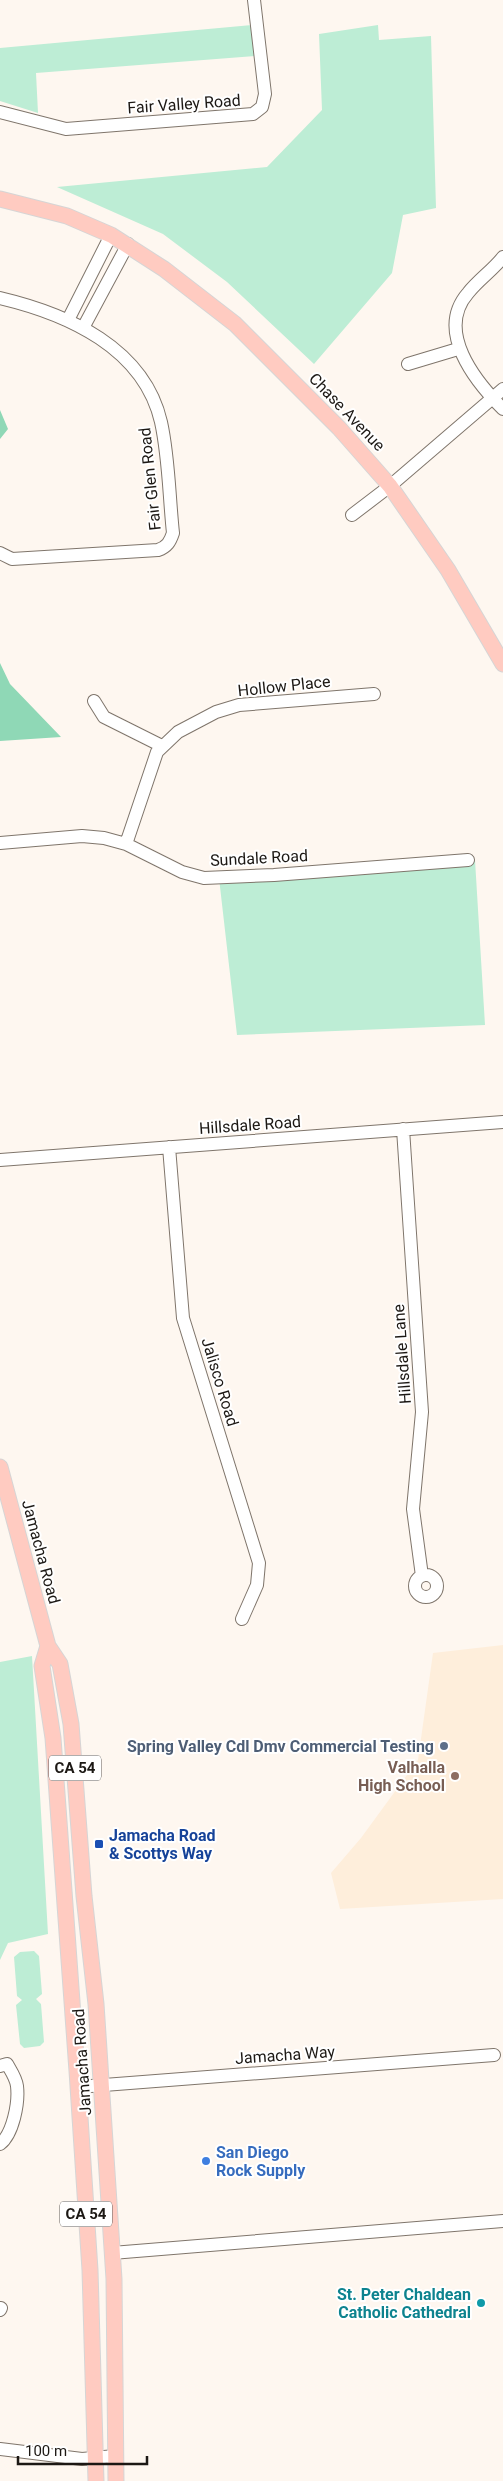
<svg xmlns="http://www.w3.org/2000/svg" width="503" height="2481" font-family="Roboto,sans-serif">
	<rect width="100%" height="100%" fill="#fef7f0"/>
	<path fill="#feeedb" d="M503 1645V1899L340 1909 331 1873 361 1838 418 1760 433 1653Z"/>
	<path fill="#bdedd5" d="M252 25 255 56 36 73 38 113 0 101V48Z
		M378 25 379 40 431 36 436 208 403 215 392 273 314 364 227 282 163 234 57 187 267 167 322 110 319 34Z
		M475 860 485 1025 237 1035 219 878Z
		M32 1656 48 1934 8 1943 0 1960V1662Z
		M34 1951 39 1956 42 1994 36 1999 41 2004 44 2042 40 2046 24 2048 20 2044 16 2005 22 2000 17 1996 14 1957 20 1952Z"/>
	<path fill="#8fd8b6" d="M0 410 8 429 0 439Z
		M0 663 10 684 61 737 0 741Z"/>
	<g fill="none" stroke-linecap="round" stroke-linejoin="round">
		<defs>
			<path id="minor" d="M0 112 66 129 253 114 262 107 265 94 254 0
				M503 257C493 270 478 280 468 293 435 331 475 381 503 409
				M0 298C68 314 144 348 161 422 169 458 169 496 173 533 170 542 167 547 158 550L12 559 0 553
				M68 320 111 235
				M83 328 128 244
				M408 364 458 349
				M352 515 390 486 503 389
				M94 701 104 717 162 746
				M0 843 82 836 104 838 126 844 182 872 204 878 274 875 468 860
				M126 844 157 752 178 732 216 712 239 705 374 694
				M403 1129 422 1412 413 1509 422 1576
				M169 1147 183 1318 259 1563 257 1585 242 1619
				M0 1160 503 1122
				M415 1586a11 11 0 1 1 22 0a11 11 0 1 1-22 0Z
				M0 2066 7 2064C11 2071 16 2078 17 2086 19 2103 13 2134 0 2144
				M78 2087 494 2055
				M112 2253 503 2221
				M0 2310 1 2308
				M0 2449 82 2459 115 2456"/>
			<path id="major" d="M0 199 67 216 111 235 164 269 235 324 339 428 390 486 448 570 503 664
				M0 1467 48 1646 60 1664 71 1724 84 1896 96 2004 114 2279 116 2481
				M48 1646 42 1666 53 1738 77 2071 90 2270 96 2481"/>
		</defs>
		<use href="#minor" stroke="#7f756b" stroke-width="14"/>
		<use href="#major" stroke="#d6d5d5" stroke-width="17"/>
		<use href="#minor" stroke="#fff" stroke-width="12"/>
		<use href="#major" stroke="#ffcbc1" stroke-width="15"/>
	</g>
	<circle fill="#5c6f8a" stroke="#fff" stroke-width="2" cx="444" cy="1746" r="5"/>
	<circle fill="#8d6e63" stroke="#fff" stroke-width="2" cx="455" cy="1776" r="5"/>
	<rect fill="#1a4fb4" stroke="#fff" stroke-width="2" x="94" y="1839" width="10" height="10" rx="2.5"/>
	<circle fill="#3f7fe0" stroke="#fff" stroke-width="2" cx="206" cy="2161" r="5"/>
	<circle fill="#0f9aa8" stroke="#fff" stroke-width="2" cx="481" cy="2303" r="5"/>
	<g text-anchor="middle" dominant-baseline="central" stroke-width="4" stroke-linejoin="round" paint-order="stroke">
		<g fill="#fff" stroke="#605d5a" stroke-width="1">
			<rect x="49" y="1755.5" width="52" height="25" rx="4"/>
			<rect x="60" y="2201.5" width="52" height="25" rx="4"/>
		</g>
		<g font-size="15" font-weight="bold" fill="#1c1814">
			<text x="75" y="1768">CA 54</text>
			<text x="86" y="2214">CA 54</text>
		</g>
		<g font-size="16" fill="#1c1814" stroke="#fff">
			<text transform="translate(184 104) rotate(-4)">Fair Valley Road</text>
			<text transform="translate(347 412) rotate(46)">Chase Avenue</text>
			<text transform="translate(150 479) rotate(-96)">Fair Glen Road</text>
			<text transform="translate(284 686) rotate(-6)">Hollow Place</text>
			<text transform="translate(259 858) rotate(-3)">Sundale Road</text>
			<text transform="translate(250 1125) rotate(-4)">Hillsdale Road</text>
			<text transform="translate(402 1354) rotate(-94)">Hillsdale Lane</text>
			<text transform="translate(220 1382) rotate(73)">Jalisco Road</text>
			<text transform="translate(41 1552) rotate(75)">Jamacha Road</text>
			<text transform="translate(285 2055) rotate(-4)">Jamacha Way</text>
			<text transform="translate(82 2062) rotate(-94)">Jamacha Road</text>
		</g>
		<g font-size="16" font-weight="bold" fill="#4e5e75" stroke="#fff" text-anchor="end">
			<text x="434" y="1746">Spring Valley Cdl Dmv Commercial Testing</text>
		</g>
		<g font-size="16" font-weight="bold" fill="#785e54" stroke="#fff" text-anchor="end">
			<text x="445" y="1767">Valhalla<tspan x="445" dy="18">High School</tspan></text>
		</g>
		<g font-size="16" font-weight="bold" fill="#164399" stroke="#fff" text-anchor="start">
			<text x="109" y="1835">Jamacha Road<tspan x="109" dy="18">&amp; Scottys Way</tspan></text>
		</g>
		<g font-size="16" font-weight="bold" fill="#366cbe" stroke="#fff" text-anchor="start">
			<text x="216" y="2152">San Diego<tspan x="216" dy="18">Rock Supply</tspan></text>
		</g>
		<g font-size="16" font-weight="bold" fill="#0d838f" stroke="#fff" text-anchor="end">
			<text x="471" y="2294">St. Peter Chaldean<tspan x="471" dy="18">Catholic Cathedral</tspan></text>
		</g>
	</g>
	<path d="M18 2456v8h129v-8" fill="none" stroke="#1c1814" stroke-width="2.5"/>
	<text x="25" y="2456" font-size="15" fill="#1c1814" stroke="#ffffff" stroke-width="4" paint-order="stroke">100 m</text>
</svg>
